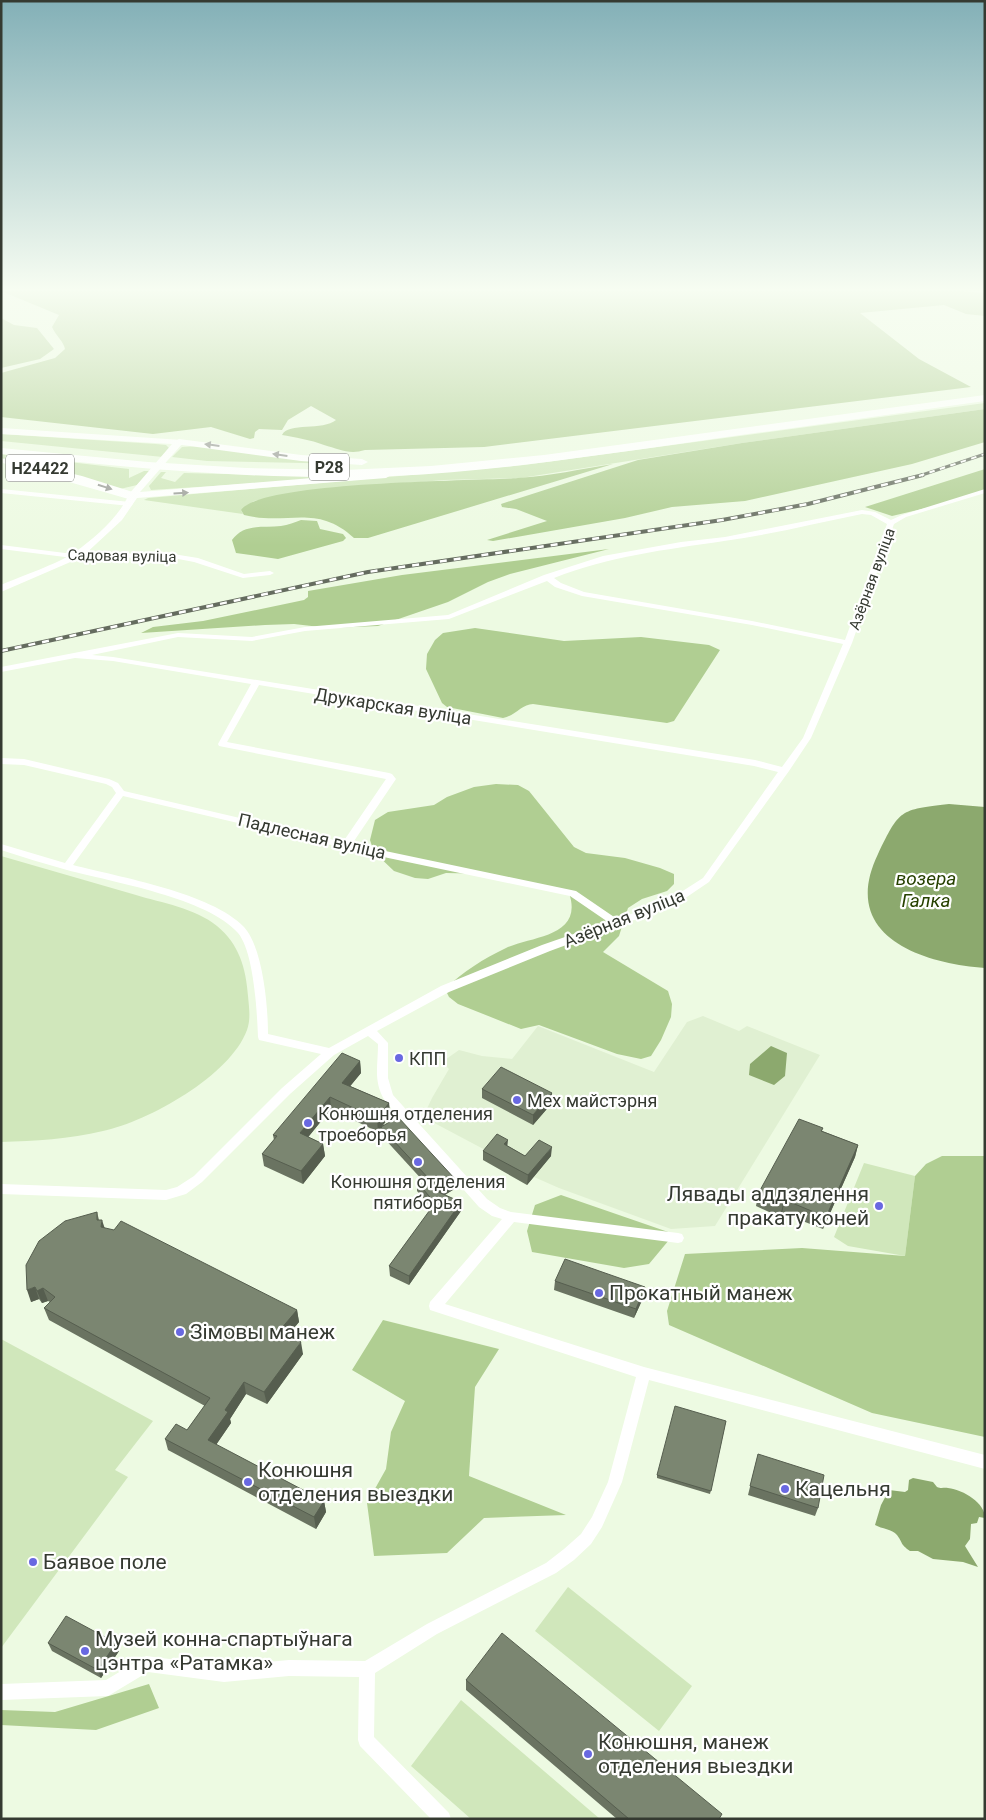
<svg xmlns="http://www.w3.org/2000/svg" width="986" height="1820" font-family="Roboto,sans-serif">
	<rect width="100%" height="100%" fill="#edfae2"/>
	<path fill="#e0f0d2" d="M703 1016 739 1031 747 1026 820 1055 715 1226 671 1229 559 1188 534 1177 527 1185 483 1160 489 1152 423 1117 432 1098 449 1069 442 1062 459 1050 482 1056 512 1059 538 1026 654 1072 687 1022Z"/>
	<path fill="#d0e7bb" d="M985 403V409L742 443 521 478 444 480 294 493 254 501 241 510 243 514 144 500 148 498 524 465Z
		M1 434 156 444 166 445 170 449 163 457 1 441Z
		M197 446 352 464 207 461 172 457 182 447Z
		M1 454 129 469V478L144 471H151L137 485 120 489 1 458Z
		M161 472H166L161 478 175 482 184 473 351 477 151 490 149 486Z
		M1 856C46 869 91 882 136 895 162 903 195 908 217 926 239 944 246 968 248 996 249 1007 251 1019 247 1030 230 1076 149 1121 103 1131 69 1139 35 1141 1 1142Z
		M864 1163 915 1176 905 1256 848 1246 834 1237Z
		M1 1339 153 1421 115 1470 128 1477 1 1648Z
		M568 1587 692 1686 659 1731 535 1631Z
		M461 1700 600 1819H471L411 1766Z"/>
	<path fill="#b0ce92" d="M1 291H962L985 293V316L966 314 944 305 860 313 919 359 971 387 484 447 365 450C349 455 339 449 324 445 311 440 294 437 282 435 288 422 323 431 336 420L311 406 288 420 282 430 259 429 255 432 254 438 250 439 211 427 153 434 1 417V373L55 358 65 349C64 342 56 336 52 327L59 315Z
		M1 318 14 325 37 328 54 349 40 359 1 368Z
		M985 409V442L912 464 745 501 672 507 625 518 493 541 487 540 547 521 516 509 502 507 501 504 638 460 742 443Z
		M613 464 368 538H354C316 503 288 526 244 515L241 510C260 481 475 481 518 478 550 476 581 469 613 464Z
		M985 469V491L956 501 892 516 865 507Z
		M301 520 317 521 320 529 343 534 346 538 343 541 278 559 236 553 232 540C244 523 263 528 281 526 288 525 295 522 301 520Z
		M609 549 510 574 488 582 448 602 378 626 329 628 294 624 265 625 141 633 153 627 203 621 304 600 308 597V591L402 575Z
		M475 628 564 641 641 637 709 645 720 650 674 721 667 723 533 704C522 704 515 716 503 718L447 707 442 703 426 669 427 654 435 640 443 633Z
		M496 784 518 785 529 791 574 847 586 853 625 858 660 868 674 874V884L667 891 642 899 628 908 619 936 603 952 668 991 672 1004 671 1017 661 1040 651 1056 641 1059 617 1054 539 1025 521 1029 458 1004 449 997 445 989C464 971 483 959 506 948 532 936 584 937 569 893L489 874 446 873 428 879 415 878 394 871 374 852 370 840 375 820 388 812 434 805 447 797 474 787Z
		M942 1156H985V1437L872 1413 669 1325 667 1311 685 1254 802 1248 905 1256 915 1176 926 1164Z
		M561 1195 674 1234 649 1264 624 1268 532 1252 527 1231 535 1205Z
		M383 1320 499 1349 475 1387 469 1476 566 1515 484 1518 447 1553 374 1556 367 1503 386 1469 391 1432 405 1401 352 1370Z
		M149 1684 159 1708 96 1730 1 1725V1710L55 1712Z"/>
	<path fill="#8ca96e" d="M949 804 985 807V968C919 963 839 935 878 854 900 809 899 810 949 804Z
		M771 1046 787 1053 785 1076 774 1085 749 1075 750 1064Z
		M913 1478 933 1482 937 1487C942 1489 944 1487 948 1488 964 1490 985 1503 985 1518L979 1517 977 1523 971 1524 970 1539 965 1546 978 1567 963 1562 933 1559 918 1551H910C900 1544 903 1543 897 1535 892 1529 882 1529 875 1525L881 1505 889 1490 905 1492 908 1490 909 1480Z"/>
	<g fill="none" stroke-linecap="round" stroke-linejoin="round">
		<path fill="#fff" fill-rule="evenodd" d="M1 489 130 502 133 504 130 506 1 493Z
			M985 489V493L906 517 894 524 852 643 811 738 789 771 709 882 675 905 623 924 622 926 615 927 550 951 449 992 377 1031 388 1043V1078L393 1095 487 1199 500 1208 511 1212 678 1233 682 1234 684 1238 682 1242 678 1243 514 1222 445 1304 644 1367 985 1455V1469L649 1380 622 1482 602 1527 591 1544 574 1560 556 1573 437 1634 375 1673 374 1737 449 1813 451 1819H431L360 1746 358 1740 359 1677 289 1676 224 1682 148 1672 108 1696 1 1700V1684L106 1680 146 1656 224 1666 289 1660 365 1661 427 1624 546 1563 564 1549 581 1534 592 1517 608 1482 636 1377 430 1310 429 1306 430 1302 502 1219 492 1216 479 1207 385 1101C373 1081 378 1067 378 1044L368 1036 334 1055 290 1094 202 1182 186 1194 166 1200 1 1194V1184L166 1190 177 1187 194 1176 282 1088 321 1054 259 1040 258 1037C257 1012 254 952 238 933 208 898 112 882 67 870 45 864 23 857 1 850V844L65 863 116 793 112 787 106 784 24 765 1 764V758L24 759 109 779 118 783 124 791 343 842 386 779 219 746 218 744 251 684 113 661 75 658 1 672V667L178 633 252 637 305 627 448 615 544 575 603 556 681 542 725 537 862 510 875 512 891 520 902 515ZM862 514 871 515 887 524 845 640 752 621 584 592 561 583 554 578C610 556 664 550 724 541 770 535 816 523 862 514ZM547 581 555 587 582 596 752 625 843 644 803 738 782 767 755 760 113 657 92 655 178 637 252 641 305 631 449 619ZM259 685 754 766 778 772 703 878 667 901 617 919 576 891 352 844 396 779 392 774 389 773 227 742ZM123 796 374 855 570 896 608 922 542 945 441 986 329 1048 268 1034C268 1007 263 948 244 927 212 893 119 877 73 865Z
			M1 545 65 553 173 554 198 558 244 574 270 571 274 573 270 575 243 578 194 562 173 558 65 557 1 549Z"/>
		<path fill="#fff" fill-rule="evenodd" d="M1 428 182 440V444L140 492 386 472 391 475 386 478 137 498 122 520 82 557 1 592V585C21 576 58 564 75 552 95 538 120 516 129 494L172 444 1 434Z"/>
		<path fill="#fff" fill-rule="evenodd" d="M985 395V401L949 406C859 419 768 431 678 444 584 457 489 472 393 476 262 481 131 468 1 454V448L148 462 246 468 344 470 431 466 544 455Z
			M179 439 301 455 362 459 368 462 362 465 301 461 175 444 173 442Z
			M7 458 82 476 136 493 138 496 132 500 3 463V459Z"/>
		<defs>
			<path id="rail-far1" d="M919 476 985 454"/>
			<path id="rail" d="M1 651 368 572 722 520 808 504 923 475"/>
		</defs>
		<use href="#rail-far1" stroke="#656c5f" stroke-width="3"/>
		<use href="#rail" stroke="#656c5f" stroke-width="4"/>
		<use href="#rail-far1" stroke="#fff" stroke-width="2" stroke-dasharray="5.5" stroke-linecap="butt"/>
		<use href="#rail" stroke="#fff" stroke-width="2.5" stroke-dasharray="7" stroke-linecap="butt"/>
	</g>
	<path fill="#6a7361" d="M360 1061 361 1073 350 1086 389 1103 390 1116 382 1126 456 1188 445 1195 461 1211 409 1285 390 1276 389 1266 432 1208 417 1191V1182L423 1185 425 1183 382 1136 381 1127 378 1132 331 1109 308 1137 323 1144 325 1156 303 1184 264 1166 262 1154 274 1140 273 1135Z
		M482 1089 552 1093V1103L533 1125 482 1098Z
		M823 1128 822 1131 858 1145 855 1157 823 1229 782 1213 780 1217 756 1206 758 1194Z
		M508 1146 525 1156H551L527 1185 483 1160V1151Z
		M97 1212 99 1220 104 1228 297 1310 299 1322 288 1334 303 1354 267 1404 246 1394 230 1419 231 1423 216 1445 324 1501 326 1512 316 1529 168 1450 165 1439 187 1430 205 1406 49 1320 44 1308 50 1302 48 1301 42 1303 39 1299 31 1302 39 1241Z
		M555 1281 644 1296 634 1318 554 1290Z
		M726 1421 710 1494 657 1478V1475Z
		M758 1454 818 1508 815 1516 748 1495Z
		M48 1643 119 1651 101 1678 52 1651Z
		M466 1680 720 1819H617L466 1690Z"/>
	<path fill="#565e4f" d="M360 1061 361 1073 343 1095 342 1083Z
		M552 1093V1103L533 1125V1115Z
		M330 1097 331 1109 301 1146 300 1133Z
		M389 1103 390 1116 378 1132 377 1119Z
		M508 1140 507 1149 504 1144Z
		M323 1144 325 1156 303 1184 301 1171Z
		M858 1145 855 1157 823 1229 826 1217Z
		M552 1147 551 1156 527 1185 528 1175Z
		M455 1179 456 1188 436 1200V1191Z
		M785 1200 782 1213 780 1217 783 1204Z
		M461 1202V1211L409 1285V1276Z
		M102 1220 106 1232 101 1227Z
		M35 1287 39 1299 31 1302 27 1290Z
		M645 1287 644 1296 634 1318 636 1309Z
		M43 1288 48 1301 42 1303 37 1291Z
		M297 1310 299 1322 283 1342 280 1330Z
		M301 1342 303 1354 267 1404 264 1392Z
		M244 1382 246 1394 230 1419 231 1423 211 1452 208 1440 225 1410Z
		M324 1501 326 1512 316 1529 314 1517Z
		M116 1643 119 1651 101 1678 98 1670Z"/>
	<path fill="#7b8671" stroke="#565e4f" d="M342 1053 360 1061 342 1083 389 1103 377 1119 330 1097 300 1133 323 1144 301 1171 262 1154 277 1136 273 1135Z
		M501 1067 552 1093 533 1115 482 1089Z
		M398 1117 455 1179 436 1191 461 1202 409 1276 389 1266 435 1203 417 1182 423 1185 430 1180 381 1127Z
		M799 1119 823 1128 821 1131 858 1145 826 1217 785 1200 783 1204 758 1194Z
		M497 1134 508 1140 504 1144 525 1156 539 1140 552 1147 528 1175 483 1151Z
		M97 1212V1220H102L101 1227 114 1230 121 1221 297 1310 280 1330 301 1342 264 1392 244 1382 225 1410 228 1412 208 1440 324 1501 314 1517 165 1439 176 1424 187 1430 210 1398 44 1308 55 1297 43 1288 37 1291 35 1287 27 1290 26 1265 39 1241 65 1221Z
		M565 1259 645 1287 636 1309 555 1281Z
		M675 1406 726 1421 711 1491 657 1475Z
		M758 1454 824 1475 818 1508 750 1486Z
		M66 1616 116 1643 98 1670 48 1643Z
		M502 1633 722 1814 719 1819H629L466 1680Z"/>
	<defs><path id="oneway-solid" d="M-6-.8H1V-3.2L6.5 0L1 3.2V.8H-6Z" transform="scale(1.25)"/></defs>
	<g fill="#9a9c98">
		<use href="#oneway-solid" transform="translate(212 445) rotate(-173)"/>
		<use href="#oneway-solid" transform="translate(280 455) rotate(-172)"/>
		<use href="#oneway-solid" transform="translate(105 487) rotate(18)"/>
		<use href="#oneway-solid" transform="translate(181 493) rotate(-4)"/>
	</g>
	<linearGradient id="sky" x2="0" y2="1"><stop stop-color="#83b0b7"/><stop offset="0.53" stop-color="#f7fdf2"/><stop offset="1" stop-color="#f7fdf2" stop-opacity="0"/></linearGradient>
	<rect width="986" height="546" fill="url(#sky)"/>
	<g fill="#6968e1" stroke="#fff" stroke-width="2">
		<circle cx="399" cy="1058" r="5"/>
		<circle cx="517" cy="1100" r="5"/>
		<circle cx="308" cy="1123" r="5"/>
		<circle cx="418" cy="1162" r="5"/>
		<circle cx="879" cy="1206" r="5"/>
		<circle cx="599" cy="1293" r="5"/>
		<circle cx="180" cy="1332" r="5"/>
		<circle cx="248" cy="1482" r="5"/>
		<circle cx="785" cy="1489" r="5"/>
		<circle cx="33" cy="1562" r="5"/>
		<circle cx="85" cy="1651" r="5"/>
		<circle cx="588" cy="1754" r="5"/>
	</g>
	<g text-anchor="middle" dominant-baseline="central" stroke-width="4.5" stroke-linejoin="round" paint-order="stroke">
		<g font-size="15" fill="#353a31" stroke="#fff">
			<text transform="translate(122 556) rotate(1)">Садовая вуліца</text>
			<text transform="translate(872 579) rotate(-70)">Азёрная вуліца</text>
		</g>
		<g fill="#fff" stroke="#72756f" stroke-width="1">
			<rect x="309" y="453.5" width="40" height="27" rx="4"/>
			<rect x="6" y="454.5" width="68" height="27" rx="4"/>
		</g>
		<g font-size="16" font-weight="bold" fill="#353a31">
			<text x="329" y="467">Р28</text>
			<text x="40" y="468">Н24422</text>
		</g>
		<g font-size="18" fill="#353a31" stroke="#fff">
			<text transform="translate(393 706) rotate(9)">Друкарская вуліца</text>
			<text transform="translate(312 836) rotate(13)">Падлесная вуліца</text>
			<text transform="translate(624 918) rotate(-22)">Азёрная вуліца</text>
		</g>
		<g font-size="18" fill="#353a31" stroke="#fff" text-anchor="start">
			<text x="409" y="1058">КПП</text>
			<text x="527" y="1100">Мех майстэрня</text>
			<text x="318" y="1113">Конюшня отделения<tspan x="318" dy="21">троеборья</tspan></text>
			<text x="418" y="1181" text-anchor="middle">Конюшня отделения<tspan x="418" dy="21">пятиборья</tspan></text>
		</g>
		<g font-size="19" font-style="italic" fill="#274100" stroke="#fff">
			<text x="926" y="878">возера<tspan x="926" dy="22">Галка</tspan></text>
		</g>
		<g font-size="21" fill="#353a31" stroke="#fff" text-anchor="start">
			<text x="869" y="1194" text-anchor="end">Лявады аддзялення<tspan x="869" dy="24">пракату коней</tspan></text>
			<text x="609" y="1293">Прокатный манеж</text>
			<text x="190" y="1332">Зімовы манеж</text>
			<text x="258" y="1470">Конюшня<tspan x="258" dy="24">отделения выездки</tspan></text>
			<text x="795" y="1489">Кацельня</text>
			<text x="43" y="1562">Баявое поле</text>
			<text x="95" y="1639">Музей конна-спартыўнага<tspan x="95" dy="24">цэнтра «Ратамка»</tspan></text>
			<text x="598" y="1742">Конюшня, манеж<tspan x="598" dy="24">отделения выездки</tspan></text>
		</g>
	</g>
	<rect width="986" height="1820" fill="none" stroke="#353a31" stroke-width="5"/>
</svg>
